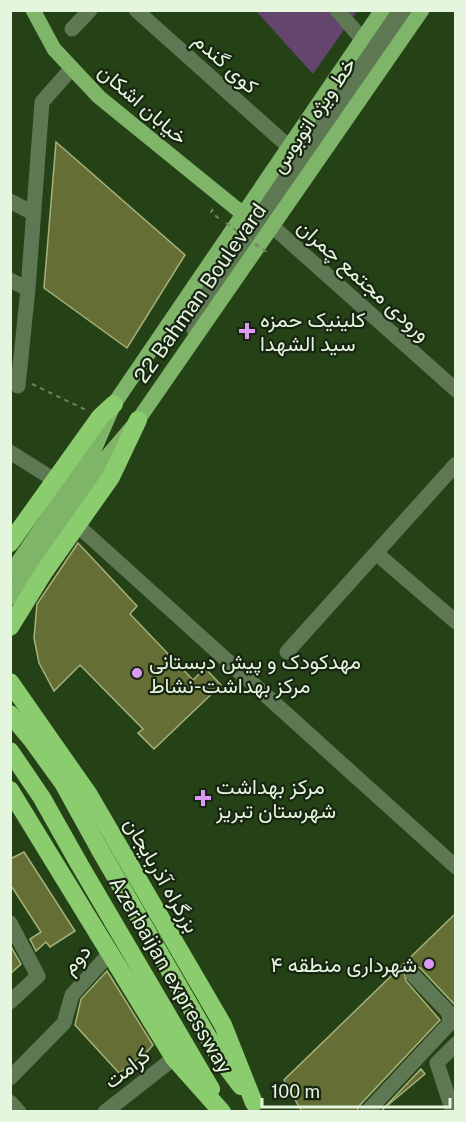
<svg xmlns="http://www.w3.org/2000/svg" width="466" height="1122" font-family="'Public Sans',Vazirmatn,sans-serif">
	<rect width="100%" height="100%" fill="#254217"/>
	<path fill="#63456d" d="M256 11H357L313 74Z"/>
	<path fill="#656f35" stroke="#a7b179" stroke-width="1.5" d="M56 142 185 255 127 348 44 288Z
		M78 543 137 606 130 614 193 680 205 668 221 685 154 749 138 733 143 729 80 665 54 691 39 663 34 638 37 604Z
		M24 852 75 931 50 947 46 942 36 951 30 939 41 932 10 884V859Z
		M456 913V1006L420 968 411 965 407 968 404 973 406 981 440 1020 360 1105 357 1112H302L284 1080Z
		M10 945 21 964 10 974Z
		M107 971 153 1045 147 1052 119 1073 75 1025 81 999Z
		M421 1069 425 1074 382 1110Z"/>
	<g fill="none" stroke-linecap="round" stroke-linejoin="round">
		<path stroke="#6c8561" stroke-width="2" stroke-dasharray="4.5 4.5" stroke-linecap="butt" d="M213 209 211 212 222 221
			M32 384 86 410"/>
		<path stroke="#5d7853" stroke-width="15" d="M136 10 289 147
			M337 10 362 39
			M72 29 90 10
			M10 201 33 213
			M272 226 456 390
			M235 246 395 10
			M10 280 28 289
			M178 320 214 276
			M194 330 217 288 279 202 409 10
			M18 386 28 289 42 102 72 68
			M10 452 56 481
			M77 525 456 867
			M376 553 456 622
			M287 652 456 464
			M10 923 38 976 10 1002
			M10 1078 64 1023 72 995 110 953
			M10 1102 19 1112
			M105 1112 174 1058
			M367 1112 450 1023 449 1013 413 975
			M453 1112 437 1063 456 1044"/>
		<path stroke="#7eb568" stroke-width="15" d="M33 10 54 49 99 97 243 214
			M10 574 94 450 114 404 382 10
			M10 598 105 459 138 420 422 10"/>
		<path stroke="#8bcc6f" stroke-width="18" d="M10 543 100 417 114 404
			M10 627 44 572 111 477 138 420
			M10 682 89 795 223 1025 254 1103
			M10 790 174 1058 222 1112
			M100 850 220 1058 241 1086
			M78 862 211 1089"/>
		<path stroke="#6c8561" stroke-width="2" stroke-dasharray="4.5 4.5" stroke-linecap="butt" d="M226 223 268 253"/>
		<path stroke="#8bcc6f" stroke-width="18" d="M10 714 32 740 63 783 100 850
			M10 751 42 798 78 862"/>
	</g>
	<g fill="#dc99f4" stroke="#182512" stroke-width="2">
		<path d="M244 322h6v6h6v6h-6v6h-6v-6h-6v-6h6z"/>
		<circle cx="137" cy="673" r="6"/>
		<path d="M200 789h6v6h6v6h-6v6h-6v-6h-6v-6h6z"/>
		<circle cx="429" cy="964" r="6"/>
	</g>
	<g text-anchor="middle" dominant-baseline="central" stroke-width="4.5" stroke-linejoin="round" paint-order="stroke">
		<g font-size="21" fill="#e4f6dd" stroke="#182512">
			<text transform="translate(226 63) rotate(42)">کوی گندم</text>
			<text transform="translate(143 104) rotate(41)">خیابان اشکان</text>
			<text transform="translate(313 115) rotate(-56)">خط ویژه اتوبوس</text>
			<text transform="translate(364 280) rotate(42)">ورودی مجتمع چمران</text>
			<text transform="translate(200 293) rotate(-55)">22 Bahman Boulevard</text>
			<text transform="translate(162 875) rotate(60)">بزرگراه آذربایجان</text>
			<text transform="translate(76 959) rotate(-48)">دوم</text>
			<text transform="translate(171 975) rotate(60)">Azerbaijan expressway</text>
			<text transform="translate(127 1068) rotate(-38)">کرامت</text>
		</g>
		<g font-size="21" fill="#e4f6dd" stroke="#182512" text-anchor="start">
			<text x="260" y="319">کلینیک حمزه<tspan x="260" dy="24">سید الشهدا</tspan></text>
			<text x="149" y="661">مهدکودک و پیش دبستانی<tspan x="149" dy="24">مرکز بهداشت-نشاط</tspan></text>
			<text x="216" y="786">مرکز بهداشت<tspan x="216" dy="24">شهرستان تبریز</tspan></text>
			<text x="417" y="964" text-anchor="end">شهرداری منطقه ۴</text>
		</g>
	</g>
	<rect width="466" height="1122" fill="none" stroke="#e4f6dd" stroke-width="24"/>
	<path d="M262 1098v9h188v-9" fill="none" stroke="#e4f6dd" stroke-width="3"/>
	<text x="271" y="1098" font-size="18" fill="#e4f6dd" stroke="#182512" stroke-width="4.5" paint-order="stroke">100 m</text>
</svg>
